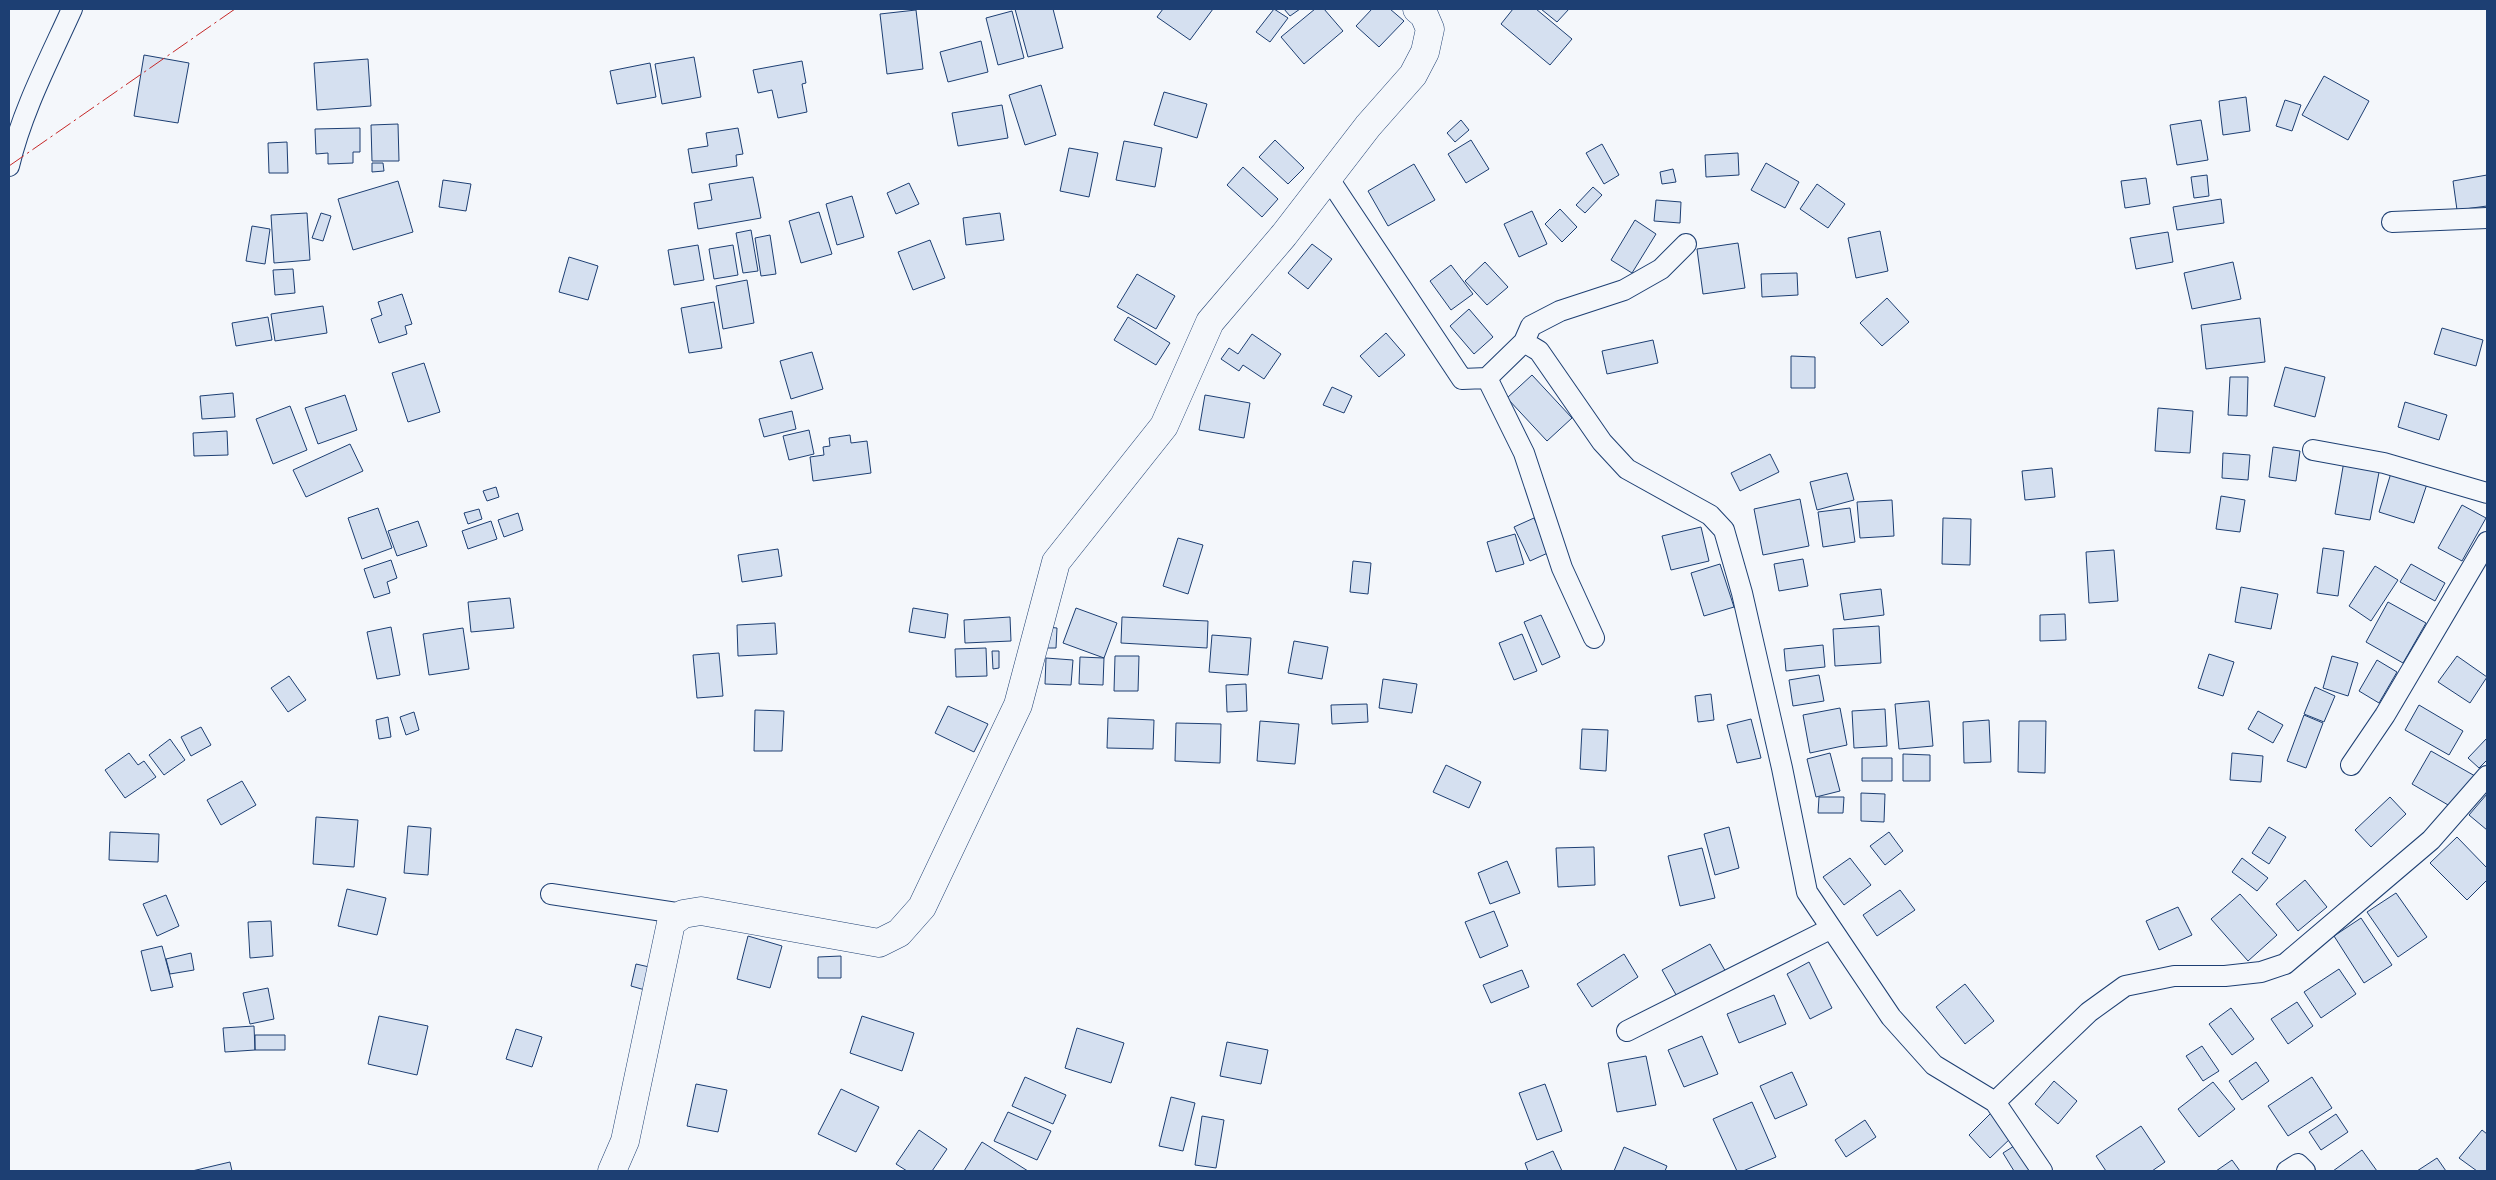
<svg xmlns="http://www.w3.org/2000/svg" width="2496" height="1180" font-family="'DM Sans',sans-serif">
	<rect width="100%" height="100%" fill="#f4f7fb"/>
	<path fill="#d5e0f0" stroke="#1d3f73" d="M1015 9H1053L1063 48 1028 57Z
		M1163 9H1213L1190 40 1157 17Z
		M1274 9 1288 18 1270 42 1256 32Z
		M1284 9H1300L1290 16Z
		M1315 9H1324L1343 31 1304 64 1281 37Z
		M1372 9H1390L1404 21 1379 47 1356 26Z
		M1513 9H1536L1572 39 1550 65 1501 24Z
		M1541 9H1569L1557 22Z
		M916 10 923 69 887 74 880 14Z
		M1012 11 1024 58 998 65 986 18Z
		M981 41 988 72 948 82 940 52Z
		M144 55 189 63 178 123 134 116Z
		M694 57 701 97 662 104 655 64Z
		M368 59 371 106 317 110 314 63Z
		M802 61 806 83 802 84 807 112 778 118 772 90 758 93 753 70Z
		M650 63 656 97 617 104 610 71Z
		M2324 76 2369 101 2348 140 2302 115Z
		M1041 85 1056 135 1025 145 1009 95Z
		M1164 92 1207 104 1197 138 1154 125Z
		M2246 97 2250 131 2223 135 2219 101Z
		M2285 100 2301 105 2292 131 2276 126Z
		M1002 105 1008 138 958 146 952 113Z
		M1461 120 1469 130 1455 142 1447 133Z
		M2201 120 2208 160 2177 165 2170 125Z
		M398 124 399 161H372L371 125Z
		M360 128V152H353V163L328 164V153L316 154 315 129Z
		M738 128 743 154 736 155 737 166 692 173 688 149 708 146 706 133Z
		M1275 140 1304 168 1288 184 1259 157Z
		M1471 140 1489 169 1466 183 1448 154Z
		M1124 141 1162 148 1155 187 1116 180Z
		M287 142 288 173H269L268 143Z
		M1602 144 1619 175 1604 184 1586 153Z
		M1069 148 1098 153 1089 197 1060 191Z
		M1738 153 1739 175 1706 177 1705 155Z
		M372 163H383L384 171 372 172Z
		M1766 163 1799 182 1785 208 1751 190Z
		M1414 164 1435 200 1388 226 1368 191Z
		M1243 167 1278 199 1262 217 1227 185Z
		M1673 169 1676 182 1662 184 1660 172Z
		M2207 175 2209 196 2194 198 2191 177Z
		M2487 175V206L2457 210 2453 181Z
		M753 177 761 218 698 229 694 203 712 200 709 184Z
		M2146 178 2150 204 2125 208 2121 181Z
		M443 180 471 184 466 211 439 207Z
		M398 181 413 232 353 250 338 199Z
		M909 183 919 204 896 214 887 193Z
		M1817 184 1845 204 1828 228 1800 209Z
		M1593 187 1602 195 1585 213 1576 205Z
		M852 196 864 237 837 245 826 204Z
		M2221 199 2224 223 2177 230 2173 207Z
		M1656 200 1681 202 1680 223 1654 221Z
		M1560 209 1577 227 1562 242 1545 224Z
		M1532 211 1547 244 1519 257 1504 224Z
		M819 212 832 254 801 263 789 221Z
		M307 213 310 260 274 263 271 215Z
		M321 213 331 216 323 241 312 238Z
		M1000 213 1004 240 966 245 963 218Z
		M1635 220 1656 234 1632 273 1611 260Z
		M252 226 270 229 265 264 246 261Z
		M751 230 758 271 743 273 736 233Z
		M1880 231 1888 271 1856 278 1848 238Z
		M2168 232 2173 262 2136 269 2130 238Z
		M770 235 776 274 761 276 755 238Z
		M930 240 945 278 913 290 898 252Z
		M1738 243 1745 288 1703 294 1697 249Z
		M1312 244 1332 259 1308 289 1288 273Z
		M698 245 704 280 674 285 668 250Z
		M733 245 738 275 714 279 709 249Z
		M569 257 598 266 588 300 559 292Z
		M1485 262 1508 287 1487 305 1465 281Z
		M2233 262 2241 299 2192 309 2184 273Z
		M1451 265 1473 294 1451 310 1430 281Z
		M293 269 295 293 275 295 273 270Z
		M1797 273 1798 295 1762 297 1761 274Z
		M1137 274 1175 296 1156 329 1117 307Z
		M747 280 754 323 723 329 716 286Z
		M402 294 412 324 405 326 407 334 379 343 371 319 382 315 378 302Z
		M1887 298 1909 322 1882 346 1860 323Z
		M714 302 722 348 689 353 681 308Z
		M323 306 327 333 275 341 271 314Z
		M1469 309 1493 337 1474 354 1450 326Z
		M268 317 272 340 236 346 232 323Z
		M1128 317 1170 343 1156 365 1114 340Z
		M2260 318 2265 362 2206 369 2201 325Z
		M2442 328 2483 340 2476 366 2434 354Z
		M1386 333 1405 355 1379 377 1360 356Z
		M1252 334 1281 354 1264 379 1243 365 1239 371 1221 359 1229 348 1238 354Z
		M1653 340 1658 363 1607 374 1602 351Z
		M812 352 823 389 791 399 780 361Z
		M1791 356 1815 357V388H1791Z
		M424 363 440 412 408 422 392 373Z
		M2285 367 2325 377 2315 417 2274 406Z
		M1532 375 1572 418 1547 441 1507 398Z
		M2230 377H2248L2247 416 2228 415Z
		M1332 387 1352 396 1344 413 1323 405Z
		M233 393 235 417 202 419 200 396Z
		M345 395 357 430 318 444 305 408Z
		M1205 395 1250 403 1244 438 1199 430Z
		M2405 402 2447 415 2439 440 2398 427Z
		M290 406 307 450 273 464 256 419Z
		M2158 408 2193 411 2190 453 2155 451Z
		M792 411 796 429 764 437 759 419Z
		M809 430 814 454 789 460 783 436Z
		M227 431 228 455 194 456 193 433Z
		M850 435 851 443 867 441 871 473 813 481 810 457 824 455 823 447 830 446 829 438Z
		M350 444 363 471 306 497 293 470Z
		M2273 447 2300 451 2296 481 2269 477Z
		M2223 453 2250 455 2248 480 2222 478Z
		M1770 454 1779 472 1740 491 1731 473Z
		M2344 461 2380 467 2370 520 2335 514Z
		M2052 468 2055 497 2025 500 2022 471Z
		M1847 473 1854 500 1817 510 1810 482Z
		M2391 473 2427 484 2414 523 2379 512Z
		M496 487 499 497 487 501 483 491Z
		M2221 496 2245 500 2240 532 2216 529Z
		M1800 499 1809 546 1763 555 1754 509Z
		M1892 500 1894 536 1860 538 1857 502Z
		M2462 505 2486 518 2462 561 2438 548Z
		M378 508 392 548 362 559 348 518Z
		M1850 508 1855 542 1823 547 1818 512Z
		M479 509 482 519 468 524 464 513Z
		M518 513 523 530 504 537 498 520Z
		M1534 518 1550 552 1530 561 1514 527Z
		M1943 518 1971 519 1970 565 1942 564Z
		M418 521 427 546 397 556 388 531Z
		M491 521 497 539 468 549 462 531Z
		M1701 527 1709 561 1671 570 1662 536Z
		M1515 534 1524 564 1496 572 1487 542Z
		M1178 538 1203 545 1188 594 1163 586Z
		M2323 548 2344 551 2338 596 2317 593Z
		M778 549 782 576 742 582 738 555Z
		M2114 550 2118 601 2089 603 2086 552Z
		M1803 559 1808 586 1779 591 1774 564Z
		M391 560 397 578 387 582 390 593 374 598 364 569Z
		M1353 561 1371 563 1368 594 1350 592Z
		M1720 564 1734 607 1704 616 1691 573Z
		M2411 564 2445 583 2435 601 2400 582Z
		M2375 566 2398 580 2371 621 2349 606Z
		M2241 587 2278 594 2271 629 2235 622Z
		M1881 589 1884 615 1844 620 1840 594Z
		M510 598 514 628 471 632 468 602Z
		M2388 602 2426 623 2403 663 2366 642Z
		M913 608 948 614 945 638 909 632Z
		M1076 608 1117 623 1104 658 1063 643Z
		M2065 614 2066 640 2040 641V615Z
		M1541 615 1560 657 1542 665 1524 622Z
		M1010 617 1011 641 965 643 964 620Z
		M1122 617 1208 621 1207 648 1121 643Z
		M775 623 777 654 738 656 737 625Z
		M1879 626 1881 663 1835 666 1833 629Z
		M391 627 400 675 377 679 367 632Z
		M1047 627 1057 628 1056 648H1046Z
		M463 628 469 669 429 675 423 634Z
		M1522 634 1537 671 1514 680 1499 643Z
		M1212 635 1251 638 1248 675 1209 672Z
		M1294 641 1328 647 1322 679 1288 673Z
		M1823 645 1825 667 1786 671 1784 649Z
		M986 648 987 676 956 677 955 649Z
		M992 651H999V668L993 669Z
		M719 653 723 696 697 698 693 655Z
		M2209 654 2234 662 2223 696 2198 688Z
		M1115 656H1139L1138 691H1114Z
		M2332 656 2358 663 2348 696 2323 688Z
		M2457 656 2487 677 2470 703 2438 682Z
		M1080 657 1104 658 1103 685 1079 684Z
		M1046 658 1073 660 1071 685 1045 684Z
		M2377 660 2397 672 2379 703 2359 691Z
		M1819 675 1824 701 1793 706 1789 680Z
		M289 676 306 700 288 712 271 688Z
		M1383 679 1417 684 1412 713 1379 708Z
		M1246 684 1247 711 1227 712 1226 685Z
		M2315 687 2335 696 2324 722 2304 714Z
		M1711 694 1714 720 1698 722 1695 696Z
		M1929 701 1933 746 1899 749 1895 704Z
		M1367 704 1368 722 1332 724 1331 705Z
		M2419 705 2463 731 2449 755 2405 730Z
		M948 706 988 724 974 752 935 733Z
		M1840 708 1847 745 1810 753 1803 715Z
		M1885 709 1887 746 1854 748 1852 711Z
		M755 710 784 711 782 751H754Z
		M2258 711 2283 725 2273 743 2248 729Z
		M414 712 419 730 406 735 400 717Z
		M2304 715 2323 723 2306 768 2287 761Z
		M388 717 391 737 379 739 376 720Z
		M1108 718 1154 720 1153 749 1107 748Z
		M1751 719 1761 758 1737 763 1727 725Z
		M1989 720 1991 762 1964 763 1963 722Z
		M1260 721 1299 724 1295 764 1257 761Z
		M2019 721H2046L2045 773 2018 772Z
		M1176 723 1221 724 1220 763 1175 761Z
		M201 727 211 745 191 756 181 737Z
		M1582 729 1608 730 1606 771 1580 769Z
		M2487 738V760L2479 768 2468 758Z
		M170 739 185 760 164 775 149 755Z
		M2431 751 2475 776 2455 809 2412 784Z
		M129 753 138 765 144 761 156 777 125 798 105 770Z
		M1830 753 1840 791 1816 797 1807 759Z
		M2232 753 2263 756 2261 782 2230 780Z
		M1903 754 1930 755V781H1903Z
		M1862 758H1892V781H1862Z
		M1446 765 1481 782 1469 808 1433 792Z
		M242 781 256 805 221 825 207 800Z
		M1861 793 1885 794 1884 822 1861 821Z
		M2487 794V830L2469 815Z
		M1819 797H1844L1843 813H1818Z
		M2390 797 2406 814 2371 847 2355 830Z
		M316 817 358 820 354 867 313 864Z
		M408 826 431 828 428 875 404 873Z
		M1729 827 1739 868 1715 875 1704 834Z
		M2269 827 2286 837 2269 864 2252 853Z
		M110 832 159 834 158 862 109 860Z
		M1889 832 1903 851 1885 865 1870 846Z
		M2457 837 2487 868V880L2467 900 2430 863Z
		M1594 847 1595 885 1558 887 1556 848Z
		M1702 848 1715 898 1680 906 1668 856Z
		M1850 858 1871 885 1844 905 1823 877Z
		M2242 858 2268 878 2257 891 2232 872Z
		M1507 861 1520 893 1490 904 1478 873Z
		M2305 880 2327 907 2298 931 2276 904Z
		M347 889 386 898 377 935 338 926Z
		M1900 890 1915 910 1877 936 1863 915Z
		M2396 893 2427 937 2398 957 2367 912Z
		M2240 894 2277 935 2248 961 2211 919Z
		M166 895 179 926 157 936 143 904Z
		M2178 907 2192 935 2159 950 2146 921Z
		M1494 911 1508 946 1480 958 1465 922Z
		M2361 918 2392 965 2364 983 2334 936Z
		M271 921 273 956 250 958 248 922Z
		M748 936 782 946 770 988 737 979Z
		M1710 944 1727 974 1679 1000 1662 970Z
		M162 946 173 987 151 991 141 951Z
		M191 953 194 970 170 974 166 959Z
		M1624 954 1638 977 1592 1007 1577 984Z
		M841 956V978H818V957Z
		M1809 962 1832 1008 1810 1019 1787 974Z
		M636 964 658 969 652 992 631 986Z
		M2339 969 2356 994 2321 1018 2304 992Z
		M1522 970 1529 987 1491 1003 1483 985Z
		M1965 984 1994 1021 1965 1044 1936 1007Z
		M268 988 274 1019 250 1024 243 993Z
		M1774 995 1786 1024 1739 1043 1727 1014Z
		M2297 1002 2313 1026 2288 1044 2271 1019Z
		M2231 1008 2254 1039 2232 1055 2209 1024Z
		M379 1016 428 1026 417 1075 368 1064Z
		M862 1016 914 1033 902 1071 850 1053Z
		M254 1026 255 1050 225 1052 223 1028Z
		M1077 1028 1124 1043 1111 1083 1065 1068Z
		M516 1029 542 1037 532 1067 506 1059Z
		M255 1035H285V1050H255Z
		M1702 1036 1718 1074 1684 1087 1668 1050Z
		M1227 1042 1268 1050 1261 1084 1220 1076Z
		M2202 1046 2219 1071 2203 1081 2186 1056Z
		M1646 1056 1656 1105 1617 1112 1608 1063Z
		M2256 1062 2269 1081 2242 1100 2229 1081Z
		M1792 1072 1807 1105 1775 1119 1760 1086Z
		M1025 1077 1066 1095 1053 1124 1012 1106Z
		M2312 1077 2332 1108 2288 1136 2268 1106Z
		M2054 1081 2077 1101 2058 1124 2035 1104Z
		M2213 1082 2235 1109 2199 1137 2178 1109Z
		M696 1084 727 1090 718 1132 687 1126Z
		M1545 1084 1562 1131 1537 1140 1519 1093Z
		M841 1089 879 1107 856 1152 818 1134Z
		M1171 1097 1195 1103 1183 1151 1159 1146Z
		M1752 1102 1776 1157 1743 1171H1737L1713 1119Z
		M1008 1112 1051 1131 1037 1160 994 1141Z
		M1991 1113 2013 1136 1990 1158 1969 1135Z
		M2336 1114 2348 1132 2321 1150 2309 1132Z
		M1202 1116 1224 1120 1216 1168 1195 1165Z
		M1865 1120 1876 1137 1846 1157 1835 1140Z
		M2141 1126 2165 1162 2152 1171H2106L2096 1156Z
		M919 1130 947 1149 932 1171H907L896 1164Z
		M2482 1130 2487 1134V1171H2477L2459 1158Z
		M2022 1141 2041 1171H2014L2003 1153Z
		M982 1142 1028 1171H964Z
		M1624 1147 1667 1166 1665 1171H1614Z
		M2362 1150 2377 1171H2333Z
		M1553 1151 1562 1171H1528L1525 1163Z
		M2437 1158 2446 1171H2417Z
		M2232 1160 2240 1171H2216Z
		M230 1162 232 1171H192Z"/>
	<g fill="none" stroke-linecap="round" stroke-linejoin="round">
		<defs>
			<path id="street" d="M9 166C22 111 49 60 72 9
				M1329 179 1462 379 1487 378 1524 342 1539 351 1602 442 1627 469 1710 515 1724 530 1742 593 1782 768 1807 892 1891 1017 1934 1065 1995 1102 2042 1171
				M2392 222 2487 218
				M1524 342 1531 326 1560 311 1624 290 1661 269 1686 244
				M1487 378 1524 453 1562 568 1594 638
				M2313 450 2384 463 2487 493
				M2351 765 2385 715 2487 542
				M551 894 683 914
				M1627 1031 1830 929
				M1995 1102 2089 1012 2125 986 2174 976H2225L2261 972 2285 964 2431 840 2487 776
				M2287 1171 2298 1164 2305 1171"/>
			<path id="secondary" d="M612 1171 625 1141 671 923 683 914 701 911 879 943 899 933 922 907 1018 705 1056 562 1164 426 1210 322 1284 235 1368 126 1413 75 1425 52 1430 29 1424 15 1417 9"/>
		</defs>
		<use href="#street" stroke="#1d3f73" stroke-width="22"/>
		<use href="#secondary" stroke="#1d3f73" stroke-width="29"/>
		<use href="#street" stroke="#f4f7fb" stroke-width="20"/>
		<use href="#secondary" stroke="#f4f7fb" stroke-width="28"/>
		<path stroke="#c62828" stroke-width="1" stroke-dasharray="18 4 2.5 4" stroke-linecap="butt" d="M9 166 235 9"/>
	</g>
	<rect width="2496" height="1180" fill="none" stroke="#1d3f73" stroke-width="20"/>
</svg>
